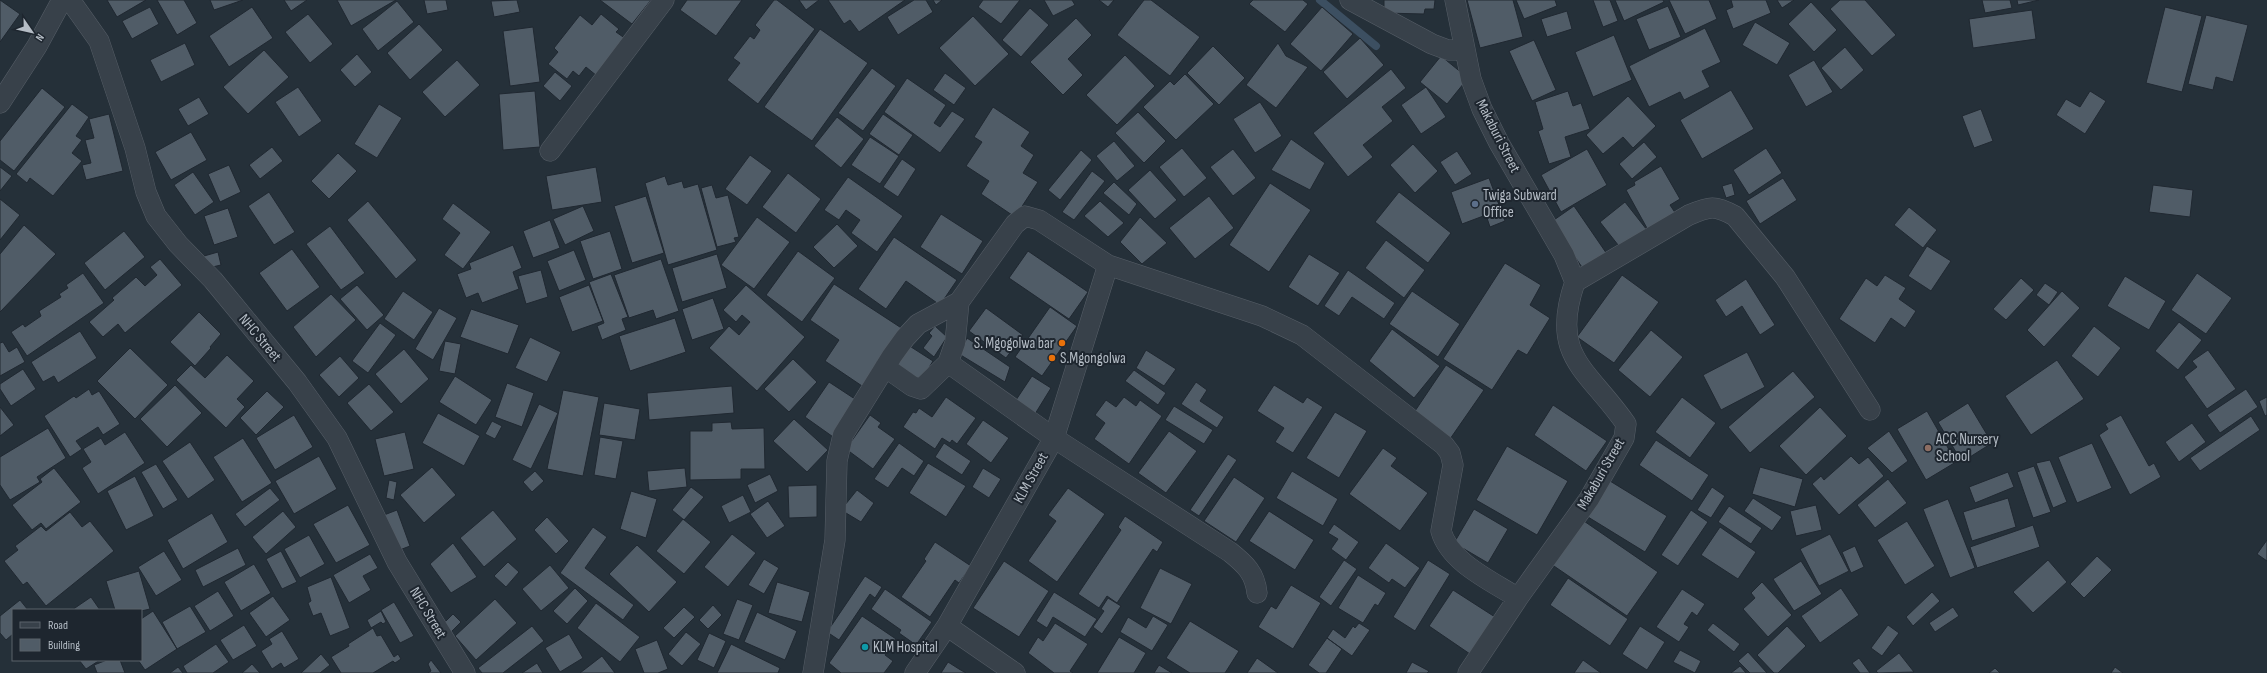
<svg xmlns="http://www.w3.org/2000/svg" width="2267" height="673" font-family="'Sofia Sans Condensed',sans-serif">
	<rect width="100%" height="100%" fill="#253039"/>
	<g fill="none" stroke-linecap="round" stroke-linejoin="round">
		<path stroke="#3c4f61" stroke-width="8" d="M1320 0 1376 46"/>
	</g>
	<path fill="#505c67" stroke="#202831" d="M0 0 20 14 0 42Z
		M107 0H146L117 17Z
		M157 0H184L197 23 177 35Z
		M210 0H243L214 10Z
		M284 0H307L291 11Z
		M337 0H396L351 26Z
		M424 0H446L448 10 427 14Z
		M517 0 520 12 494 17 491 1Z
		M600 0H651L632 24Z
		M687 0H742L716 36 680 10Z
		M774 0H777L815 29 758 104 727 80 740 63 733 58 750 36 754 39 760 30 755 25Z
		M799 0H819L806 10Z
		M828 0H905L859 32 850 20 844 24Z
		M914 0H926L933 12 898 35 887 17Z
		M933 0H942L936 5Z
		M983 0H1020L1001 24 978 7Z
		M1044 0H1072L1075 5 1053 16Z
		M1099 0H1114L1108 7Z
		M1144 0H1151L1200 37 1170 76 1117 35Z
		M1253 0H1303L1308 4 1285 32 1249 4Z
		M1384 0H1435L1434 9H1425L1424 14 1384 13Z
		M1467 0H1513L1523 37 1480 48Z
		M1516 0H1555L1557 6 1524 19Z
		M1593 0H1610L1618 21 1603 27Z
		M1615 0H1663L1664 2 1624 21Z
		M1669 0H1709L1717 19 1685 34Z
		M1731 0H1766L1771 13 1733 29 1726 10 1733 7Z
		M1777 0H1794L1782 8Z
		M1840 0H1865L1896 35 1872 56 1830 9Z
		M1982 0H2010L2012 8 1985 13Z
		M2017 0H2039L2018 5Z
		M397 1 414 22 378 51 362 29Z
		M1811 2 1837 30 1814 52 1788 24Z
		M1668 6 1681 37 1649 50 1636 19Z
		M150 7 159 24 132 39 122 21Z
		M252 7 273 38 229 67 209 36Z
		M1322 7 1353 34 1321 71 1290 44Z
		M2165 7 2202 16 2182 92 2146 83Z
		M1030 8 1049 25 1021 57 1002 40Z
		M2032 10 2036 39 1973 48 1969 19Z
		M1567 11 1572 29 1547 37 1541 19Z
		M308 14 333 44 310 63 285 32Z
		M601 14 619 29 616 32 626 39 597 76 586 67 579 76 573 71 567 79 548 64 558 52 554 48 580 15 592 25Z
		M2206 15 2248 25 2233 82 2216 77 2213 90 2188 84Z
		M973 16 1009 54 975 86 939 48Z
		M1076 18 1092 35 1068 59 1083 75 1063 95 1030 62Z
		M1755 22 1790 43 1777 65 1742 45Z
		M419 24 443 50 410 80 387 53Z
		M533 27 540 82 510 86 503 31Z
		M1705 28 1721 62 1702 71 1710 87 1684 100 1680 92 1649 107 1629 66Z
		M820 29 868 63 812 141 764 107Z
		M1614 35 1632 80 1593 97 1575 52Z
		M1360 38 1384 65 1347 99 1323 72Z
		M1534 40 1556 90 1532 101 1509 51Z
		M185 43 195 65 161 82 150 60Z
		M1278 43 1286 56 1308 67 1276 108 1246 85Z
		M1213 46 1245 78 1219 105 1187 73Z
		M1845 47 1864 70 1841 90 1821 68Z
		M264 50 289 77 248 114 223 87Z
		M357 54 372 72 355 87 340 70Z
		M1125 55 1155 86 1117 125 1086 95Z
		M1441 56 1468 78 1447 104 1420 82Z
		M457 60 480 85 445 117 422 92Z
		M1814 60 1833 92 1806 107 1788 75Z
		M872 68 896 86 863 131 838 113Z
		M1391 69 1406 88 1382 107 1393 121 1363 145 1373 157 1348 177 1313 133Z
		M555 72 572 86 560 101 543 86Z
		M945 73 966 88 954 105 933 90Z
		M1185 74 1214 104 1176 140 1143 107 1170 81 1174 85Z
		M907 78 946 105 934 123 940 127 952 111 965 119 940 153 884 112Z
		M298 87 322 121 299 137 275 102Z
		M1426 87 1446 117 1421 134 1401 105Z
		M42 88 65 107 14 171 0 160V141Z
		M1731 90 1754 129 1702 159 1680 120Z
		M535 91 540 147 503 150 499 94Z
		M1568 91 1573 106 1581 103 1590 129 1565 137 1571 157 1549 164 1538 131 1543 129 1535 102Z
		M2090 91 2106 101 2085 134 2056 115 2066 99 2080 107Z
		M1628 96 1656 126 1633 148 1623 137 1603 154 1586 135Z
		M199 97 209 114 188 126 178 109Z
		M1260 102 1282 136 1255 153 1233 119Z
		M72 104 89 117 76 136 82 140 72 153 82 161 53 196 30 178 27 183 16 174Z
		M379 104 402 118 377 158 354 144Z
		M993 107 1030 132 1021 146 1034 155 1023 173 1038 182 1015 217 981 194 989 181 966 166 982 142 974 137Z
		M1981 109 1993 141 1974 148 1962 116Z
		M1138 112 1166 141 1144 163 1115 133Z
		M109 114 123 171 86 180 82 165 91 163 85 140 94 138 89 119Z
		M883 114 913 135 899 155 869 134Z
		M837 117 864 139 841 168 814 146Z
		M191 132 207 160 171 180 155 152Z
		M870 137 899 156 880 184 851 165Z
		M1291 139 1325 163 1310 190 1271 170Z
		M1114 141 1135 166 1117 181 1096 156Z
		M1644 142 1657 157 1632 179 1619 164Z
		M1413 144 1438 171 1415 193 1390 165Z
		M272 147 283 161 260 179 249 165Z
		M1182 148 1207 178 1184 197 1159 167Z
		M1766 148 1782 173 1749 195 1733 170Z
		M1233 149 1256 178 1233 196 1210 167Z
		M1587 149 1607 185 1561 212 1541 175Z
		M1081 150 1092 160 1060 200 1048 190Z
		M1457 151 1472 174 1455 185 1440 162Z
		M338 153 357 171 329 199 311 181Z
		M750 155 772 171 747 205 725 189Z
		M902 159 916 169 898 197 883 187Z
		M229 165 241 192 220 202 208 174Z
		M1661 166 1680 199 1670 205 1676 214 1648 230 1626 190 1635 185 1634 182Z
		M0 167 12 176 0 191Z
		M596 167 602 202 552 210 546 176Z
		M1150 170 1177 200 1155 219 1128 190Z
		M1092 171 1105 181 1074 220 1062 212Z
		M193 172 214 202 195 215 174 185Z
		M788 173 821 199 796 233 762 207Z
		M665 176 668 185 682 181 684 188 698 184 717 250 668 265 645 183Z
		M848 177 903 216 877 252 851 233 860 220 846 210 839 220 824 210Z
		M1489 178 1505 221 1490 227 1486 215 1462 224 1451 192Z
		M1783 178 1797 200 1760 224 1746 201Z
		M1114 182 1137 204 1129 215 1103 193Z
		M1270 183 1311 210 1269 272 1229 245Z
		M1732 183 1735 195 1726 198 1722 186Z
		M712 185 716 198 728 195 739 237 734 238 736 242 717 247 701 188Z
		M2153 185 2193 190 2190 217 2149 212Z
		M269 192 295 232 274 245 248 206Z
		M1399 192 1451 233 1428 263 1375 222Z
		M646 196 664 253 632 263 614 206Z
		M1209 196 1234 228 1195 259 1169 228Z
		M0 199 20 215 0 240Z
		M368 201 417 260 396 279 347 220Z
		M1100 201 1124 223 1108 237 1084 216Z
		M1625 202 1647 230 1622 250 1600 222Z
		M453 203 491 232 463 269 444 255 460 233 442 219Z
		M583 206 594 231 565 245 553 219Z
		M1574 206 1609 257 1586 273 1551 222Z
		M1909 207 1937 230 1923 248 1894 225Z
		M228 208 238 237 214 245 204 216Z
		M941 214 983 241 962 274 920 247Z
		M757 217 790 242 754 289 721 265Z
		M1140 217 1167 243 1142 264 1120 242Z
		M550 220 560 248 533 258 523 231Z
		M837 224 858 246 834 268 813 247Z
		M24 225 56 254 0 312V254Z
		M330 226 365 273 341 290 306 244Z
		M124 231 145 257 105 290 84 263Z
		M610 231 622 269 593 279 580 241Z
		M894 237 957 280 940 305 906 281 886 309 858 289Z
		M1386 240 1425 270 1404 298 1365 268Z
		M513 245 522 268 513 272 519 289 482 303 478 293 466 298 457 274 471 269 469 263Z
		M1927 246 1951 261 1931 291 1908 276Z
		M292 249 320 287 287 311 259 273Z
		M574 250 586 280 559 291 547 261Z
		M798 251 835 278 802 322 766 295Z
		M1028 251 1088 292 1069 319 1009 278Z
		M218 252 221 265 208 268 204 256Z
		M717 254 727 288 682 302 672 268Z
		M1309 254 1340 273 1318 306 1288 287Z
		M160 259 182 285 125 333 118 324 103 337 89 322 114 300 112 298 136 277 145 286 157 275 150 267Z
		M661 259 679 311 656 319 653 310 629 318 614 275Z
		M1505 263 1541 285 1530 305 1550 318 1527 355 1518 350 1492 390 1443 359Z
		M541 270 548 297 526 304 518 276Z
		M1348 270 1395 303 1384 319 1352 297 1339 316 1324 306Z
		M83 273 104 303 27 356 11 332 23 324 25 327 41 316 39 311 61 297 59 294 68 288 66 285Z
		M2197 273 2232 298 2206 334 2171 310Z
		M611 274 628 317 622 319 626 330 602 340 597 326 604 323 589 282Z
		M1622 275 1659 302 1614 363 1577 337Z
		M1885 275 1906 288 1899 299 1916 311 1905 328 1891 318 1875 343 1839 319 1866 278 1877 286Z
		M2125 276 2166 301 2149 330 2107 306Z
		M2021 278 2034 290 2006 320 1993 309Z
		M1746 279 1775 325 1760 335 1742 306 1726 317 1715 300Z
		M2045 283 2058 292 2049 305 2036 295Z
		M834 284 906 331 868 390 825 361 839 340 810 320Z
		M357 285 384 315 367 330 340 299Z
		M589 285 603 321 572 332 559 297Z
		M746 285 805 337 757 391 709 348 729 326 739 335 750 322 742 315 736 322 723 310Z
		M403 291 433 312 414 340 384 319Z
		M1412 291 1460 324 1438 357 1389 324Z
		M2062 291 2080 308 2044 347 2027 330Z
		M331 294 356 320 316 357 293 327Z
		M713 298 724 329 692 340 682 309Z
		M1050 307 1077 326 1042 376 1015 357Z
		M439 308 457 318 433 360 415 349Z
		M986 308 1023 335 1006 358 969 331Z
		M471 309 519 325 508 354 460 337Z
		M199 312 221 334 210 347 211 348 195 366 170 342Z
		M675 318 686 352 630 371 619 336Z
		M2179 322 2202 340 2178 370 2155 351Z
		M380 323 396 335 368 373 352 361Z
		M935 326 947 337 934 357 923 348 932 336 929 333Z
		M2094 326 2121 348 2098 377 2071 356Z
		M1392 329 1440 366 1414 398 1369 361Z
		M1651 330 1683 357 1650 397 1618 370Z
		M80 331 97 358 58 383 54 376 43 382 31 362Z
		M530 337 561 352 547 382 515 368Z
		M967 338 1010 367 1005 382 959 354Z
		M445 341 461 344 455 374 439 371Z
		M3 342 9 352 17 347 25 362 0 376V343Z
		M908 345 933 361 919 384 894 367Z
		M130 348 168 385 135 419 97 381Z
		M404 349 429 379 401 404 375 374Z
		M1146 350 1176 369 1164 386 1136 368Z
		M2208 350 2236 389 2207 409 2184 377 2197 367 2192 361Z
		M1747 352 1765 387 1721 410 1703 375Z
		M227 355 254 381 237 399 245 407 226 428 176 380 191 365 205 378Z
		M340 356 359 378 339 397 319 375Z
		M793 359 817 382 789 412 764 389Z
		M2057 360 2084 399 2031 435 2005 396Z
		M1446 365 1484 390 1450 439 1413 414Z
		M23 369 36 389 11 406 0 389V384Z
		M1134 370 1166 393 1158 405 1125 381Z
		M1793 371 1815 397 1750 453 1728 427Z
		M455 376 492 400 476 425 439 402Z
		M1032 376 1051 388 1035 414 1016 400Z
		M829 382 861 403 836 439 805 417Z
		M1196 382 1207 390 1200 401 1224 417 1217 428 1181 404Z
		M507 383 534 393 522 427 495 417Z
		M369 384 394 412 371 431 347 403Z
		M175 385 202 413 167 447 140 419Z
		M1274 385 1303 403 1307 397 1323 407 1293 453 1275 442 1284 428 1257 411Z
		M732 386 734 413 649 420 647 393Z
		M89 389 92 395 99 391 120 424 103 435 98 427 76 441 82 449 70 457 44 416 74 396 76 398Z
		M2246 389 2258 407 2220 433 2207 415Z
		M563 390 599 397 583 476 547 469Z
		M267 391 284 407 256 435 240 418Z
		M946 397 976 418 957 444 952 440 950 443 942 438 935 449 903 427 913 412 916 413 919 408 932 417Z
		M1124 397 1136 406 1140 400 1162 416 1129 464 1094 439 1105 423 1095 415 1106 400 1116 407Z
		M1682 397 1716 423 1690 458 1655 432Z
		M2267 397V415L2265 416 2259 401Z
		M604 403 640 409 635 440 599 435Z
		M1968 403 1992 443 1962 462 1938 422Z
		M539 404 558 413 531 469 512 460Z
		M1553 405 1607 441 1586 471 1534 435Z
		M1174 406 1213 430 1204 444 1165 420Z
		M0 407 14 425 0 436Z
		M1820 407 1847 436 1806 475 1779 446Z
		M1927 411 1956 462 1926 480 1897 429Z
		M1335 412 1367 431 1339 478 1306 458Z
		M438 413 480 436 464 466 422 443Z
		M294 415 313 447 275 470 256 438Z
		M870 415 881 423 878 427 895 439 873 469 846 449Z
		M2121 415 2149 466 2154 463 2161 477 2130 495 2099 435 2108 429 2105 424Z
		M2251 416 2260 430 2200 471 2190 458Z
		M794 419 828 450 807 472 773 441Z
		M983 420 1009 438 991 463 966 444Z
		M492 421 502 426 495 439 485 434Z
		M731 422 732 429 764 428 765 469H741V479L690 480V431H712V423Z
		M2192 423 2206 442 2179 462 2165 442Z
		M48 428 66 458 37 477 40 482 10 500 0 485V457Z
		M1169 431 1197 451 1166 493 1138 473Z
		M1889 431 1908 461 1892 473 1867 448Z
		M125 432 145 463 98 494 82 468 91 462 83 449 101 438 105 445Z
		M405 432 414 469 384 476 375 439Z
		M600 437 623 441 616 479 594 475Z
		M243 438 272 483 242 502 213 457Z
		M1656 440 1709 475 1692 501 1639 465Z
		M190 442 215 480 188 499 162 461Z
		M899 443 924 461 914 476 902 468 888 488 874 479Z
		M944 443 971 461 962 475 935 457Z
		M2092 443 2112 488 2077 503 2058 457Z
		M1507 446 1568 481 1537 535 1476 500Z
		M1383 448 1397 458 1391 466 1428 493 1400 531 1349 494Z
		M1228 454 1237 460 1199 516 1190 510Z
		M319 456 337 489 294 514 275 481Z
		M1851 456 1859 464 1868 457 1884 476 1839 515 1812 484 1821 476 1824 480Z
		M2050 460 2067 502 2053 508 2036 463Z
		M928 463 966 486 946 517 909 493Z
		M156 464 178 500 163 509 141 472Z
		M2034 466 2051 512 2033 518 2017 472Z
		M432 467 456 495 424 523 400 495Z
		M1760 467 1803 479 1795 507 1752 494Z
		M54 468 81 502 46 529 41 523 32 530 12 505 42 482 40 479Z
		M685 468 687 487 649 491 647 471Z
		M983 468 1001 479 989 498 972 487Z
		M535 471 544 481 532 492 523 482Z
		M1292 471 1338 499 1323 526 1276 498Z
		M2008 472 2014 487 1975 503 1969 487Z
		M770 474 778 491 755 503 747 485Z
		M135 476 154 516 126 530 107 491Z
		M1234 477 1265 498 1236 542 1204 521Z
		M1888 479 1907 503 1875 528 1857 505Z
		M389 480 397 482 394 500 386 498Z
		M1610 481 1667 516 1645 552 1588 517Z
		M817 485V517L789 518 788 486Z
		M691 487 704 497 684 520 672 510Z
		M1712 487 1725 496 1711 518 1697 510Z
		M270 488 280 500 245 527 235 514Z
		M1068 488 1105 514 1057 582 1028 561 1056 521 1048 515Z
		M857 490 874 503 861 522 841 510Z
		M631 491 657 499 646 538 620 529Z
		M743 495 751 512 729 523 721 506Z
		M1753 498 1782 517 1772 531 1744 511Z
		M2008 498 2016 527 1972 541 1963 512Z
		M1948 499 1975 568 1950 578 1923 509Z
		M768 501 785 526 767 538 750 514Z
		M348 505 370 545 336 563 313 524Z
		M1816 505 1822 530 1796 536 1790 511Z
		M1729 506 1762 528 1751 544 1718 522Z
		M1474 509 1508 529 1488 563 1454 543Z
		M397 510 410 546 397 551 384 515Z
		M493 510 517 539 484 567 460 538Z
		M1691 510 1708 522 1678 566 1661 555Z
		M283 511 296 527 266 554 252 537Z
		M1269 511 1314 540 1295 570 1249 541Z
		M70 512 82 527 90 521 114 551 46 606 27 582 23 585 4 561 18 550 15 546 41 526 46 531Z
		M212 513 228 542 183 569 167 540Z
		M1125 516 1163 542 1157 552 1153 549 1117 603 1107 596 1099 608 1078 594 1121 530 1118 527Z
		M547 517 569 541 556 554 534 530Z
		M683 519 711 542 684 574 656 551Z
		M1581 519 1658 572 1627 616 1551 564Z
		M1907 521 1935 566 1905 585 1877 540Z
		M1334 524 1359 542 1346 560 1331 549 1338 539 1328 533Z
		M2033 525 2040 547 1977 568 1970 547Z
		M593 527 607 537 585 568 634 605 623 620 560 573Z
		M1720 527 1756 552 1738 579 1701 555Z
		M732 534 756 553 728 587 704 567Z
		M1830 534 1849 571 1819 586 1800 549Z
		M309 535 325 564 300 578 284 549Z
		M2267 540V561L2257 554Z
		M935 542 971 566 959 583 955 580 930 617 901 597 926 561 924 559Z
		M453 543 477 577 451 593 430 564Z
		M1386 543 1420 568 1405 588 1392 579 1389 583 1368 568Z
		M637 545 677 582 649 612 609 574Z
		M1855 546 1864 567 1851 573 1842 552Z
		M238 548 246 565 203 587 195 570Z
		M164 551 182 580 156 596 138 567Z
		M281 551 297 582 282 589 266 559Z
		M370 554 378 568 363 576 371 590 349 603 333 575Z
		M2097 556 2112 570 2084 598 2070 584Z
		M764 559 779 568 764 594 748 585Z
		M1344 560 1357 569 1331 606 1319 597Z
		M1428 560 1450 574 1415 631 1393 617Z
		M2048 560 2067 582 2033 613 2013 592Z
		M1004 561 1049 591 1019 637 973 608Z
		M1801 561 1822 594 1794 611 1773 579Z
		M508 562 519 572 506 587 494 576Z
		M254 564 271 593 241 611 224 582Z
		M550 565 569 588 541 611 522 589Z
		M1160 568 1192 584 1171 624 1140 608Z
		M139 571 150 609 141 611 115 610 106 581Z
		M1358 575 1386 593 1378 606 1375 604 1363 623 1338 608Z
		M865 576 882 587 875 598 870 594 839 640 827 632Z
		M331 577 350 628 330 636 321 613 313 616 308 603 311 601 307 587Z
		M1568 578 1628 619 1610 646 1550 605Z
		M777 582 810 592 802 622 768 613Z
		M1762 582 1792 615 1768 637 1743 609 1755 598 1751 593Z
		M1291 585 1321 603 1293 649 1258 627 1271 606 1276 609Z
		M575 588 588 601 567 624 553 611Z
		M1841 588 1859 615 1820 643 1801 616Z
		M885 589 932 622 916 645 899 633 901 630 871 609Z
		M1682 589 1705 604 1697 616 1692 612 1684 624 1689 627 1679 642 1656 627Z
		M1453 590 1495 617 1470 654 1429 626Z
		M218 591 234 616 210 631 194 606Z
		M1054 592 1097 619 1085 637 1053 617 1047 628 1036 621Z
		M1932 592 1940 601 1913 626 1906 617Z
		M273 596 290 620 266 637 249 613Z
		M91 597 100 610H72Z
		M1108 598 1121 606 1102 634 1093 627 1104 611 1101 609Z
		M495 599 517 623 476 660 455 636Z
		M737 599 753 605 739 640 723 634Z
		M20 600 28 610H13V634L6 640 0 633V616Z
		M394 602 414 636 400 643 381 610Z
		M596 603 640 637 620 662 577 628Z
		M713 605 722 615 708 629 699 620Z
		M190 606 206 632 177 649 162 622Z
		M684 607 695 617 674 638 663 628Z
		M1953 607 1959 616 1935 632 1929 623Z
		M153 611 177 649 145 670 138 660H141V619Z
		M381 611 386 622 383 624 381 622 371 628 367 620Z
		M757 612 797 631 785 660 744 642Z
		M453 614 461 622 450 633 442 625Z
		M862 616 896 639 885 655 893 661 884 673H841L829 663Z
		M1153 616 1168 625 1152 651 1120 632 1128 617 1146 628Z
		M1190 621 1239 651 1225 673H1190L1166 658Z
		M1055 623 1088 644 1070 671 1073 673H1054L1028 653 1038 637 1043 641Z
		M1359 623 1370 630 1352 656 1327 638 1333 629 1345 638 1353 626 1355 628Z
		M1713 623 1740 644 1734 652 1707 630Z
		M244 625 257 646 233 660 220 640Z
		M1888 625 1899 633 1882 656 1871 648Z
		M532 626 544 641 503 673H482L478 668Z
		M1640 626 1665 642 1647 670 1622 654Z
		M1787 626 1806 646 1778 673H1774L1757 655Z
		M373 628 377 636 381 635 394 657 398 654 401 659 395 663 393 661 373 673H341L331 657 349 646 348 644Z
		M282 631 299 659 284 668 281 663 272 669 261 651 272 644 269 639Z
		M686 632 701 644 682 666 668 654Z
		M709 633 726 641 714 668 697 660Z
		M569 634 583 658 560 672 545 648Z
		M1119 637 1146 653 1134 673H1097Z
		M1327 638 1342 649 1326 673H1319L1308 665Z
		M657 640 668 669 658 673H644L635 649Z
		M216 644 229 662 213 673H187L183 666Z
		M731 644 780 668 778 673H717Z
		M1680 650 1701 661 1695 673 1673 662Z
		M1748 652 1767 673H1750L1738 661Z
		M1899 653 1914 672 1878 673 1876 671Z
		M321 654 330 665 320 673H301Z
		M602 656 615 673H580Z
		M1257 658 1278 673H1247Z
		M1859 658 1870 673H1860L1852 663Z
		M79 660H100L86 669Z
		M107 660H120L125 673H97L94 665Z
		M431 660 441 673H428L431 671 428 664Z
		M1583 660 1601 673H1574Z
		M948 662 959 669 966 673H941Z
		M1412 662 1429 671 1427 673H1406Z
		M537 663 543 673H522Z
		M252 664 260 673H242Z
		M1159 665 1172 673H1154Z
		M1740 666 1746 673H1731Z
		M178 667 183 673H170Z
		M2115 667 2123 673H2111Z
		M1995 668 2000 673H1989Z"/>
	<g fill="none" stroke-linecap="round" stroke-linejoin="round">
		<defs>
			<path id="street" d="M70 0 99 41 135 148 146 192 156 216 178 244 213 280 297 382 337 438 397 562 465 673
				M1350 0 1432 44 1448 50H1465
				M1455 0 1471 79 1482 109 1499 143 1564 255 1575 282C1549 357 1588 369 1626 424L1624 438 1589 499 1518 598 1468 673
				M0 103 37 46 62 0
				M550 151 664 0
				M1575 282 1689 215C1710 206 1715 205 1735 216L1785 277 1870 410
				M948 363 955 343 959 302
				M885 367 912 386 921 389 948 363 954 367 1054 438 1230 552C1245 564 1255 573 1257 593
				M947 626 1015 673
				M813 673 835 540 837 461 843 435 892 356 905 338 918 324 959 302 1015 224 1025 216 1039 220 1108 265 1262 316 1302 335 1444 445 1450 453 1453 465 1441 531C1450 563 1492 581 1518 598
				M915 673 947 626 1054 438 1108 265"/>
		</defs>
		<use href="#street" stroke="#575f68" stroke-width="21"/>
		<use href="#street" stroke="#38414a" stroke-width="20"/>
	</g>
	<circle fill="#5c6f8a" stroke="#1e262f" stroke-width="1.5" cx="1475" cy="204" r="4"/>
	<g fill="#e8710a" stroke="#1e262f" stroke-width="1.5">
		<circle cx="1062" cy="343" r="4"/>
		<circle cx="1052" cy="358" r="4"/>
	</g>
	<circle fill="#8d6e63" stroke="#1e262f" stroke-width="1.5" cx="1928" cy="448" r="4"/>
	<circle fill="#0f9aa8" stroke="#1e262f" stroke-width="1.5" cx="865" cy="647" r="4"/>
	<g text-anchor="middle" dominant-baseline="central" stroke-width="4" stroke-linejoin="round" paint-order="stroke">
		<g font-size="15" fill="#b4bcc5" stroke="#1e262f">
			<text transform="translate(1498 136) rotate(63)">Makaburi Street</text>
			<text transform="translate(260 338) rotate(50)">NHC Street</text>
			<text transform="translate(1601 474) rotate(-60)">Makaburi Street</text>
			<text transform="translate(1031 478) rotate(-61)">KLM Street</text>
			<text transform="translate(428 613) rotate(59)">NHC Street</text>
		</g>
		<g font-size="15" fill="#b4bcc5" stroke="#1e262f" text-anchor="start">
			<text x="1483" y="195">Twiga Subward<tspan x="1483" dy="17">Office</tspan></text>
			<text x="1054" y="343" text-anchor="end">S. Mgogolwa bar</text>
			<text x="1060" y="358">S.Mgongolwa</text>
			<text x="1936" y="439">ACC Nursery<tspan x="1936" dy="17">School</tspan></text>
			<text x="873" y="647">KLM Hospital</text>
		</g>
	</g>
	<rect x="12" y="609" width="130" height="52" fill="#1e262f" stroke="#5a626b"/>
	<rect x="20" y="622" width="20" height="6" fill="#38414a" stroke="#5a626b"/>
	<text x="48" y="629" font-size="12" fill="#b4bcc5">Road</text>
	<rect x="20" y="639" width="20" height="12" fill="#505c67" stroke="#5a626b"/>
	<text x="48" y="649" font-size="12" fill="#b4bcc5">Building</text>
	<g transform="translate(32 32) rotate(124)" stroke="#1e262f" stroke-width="3" paint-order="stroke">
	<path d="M0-3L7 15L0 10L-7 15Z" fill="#b4bcc5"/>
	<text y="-6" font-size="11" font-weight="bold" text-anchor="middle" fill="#b4bcc5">N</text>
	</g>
</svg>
